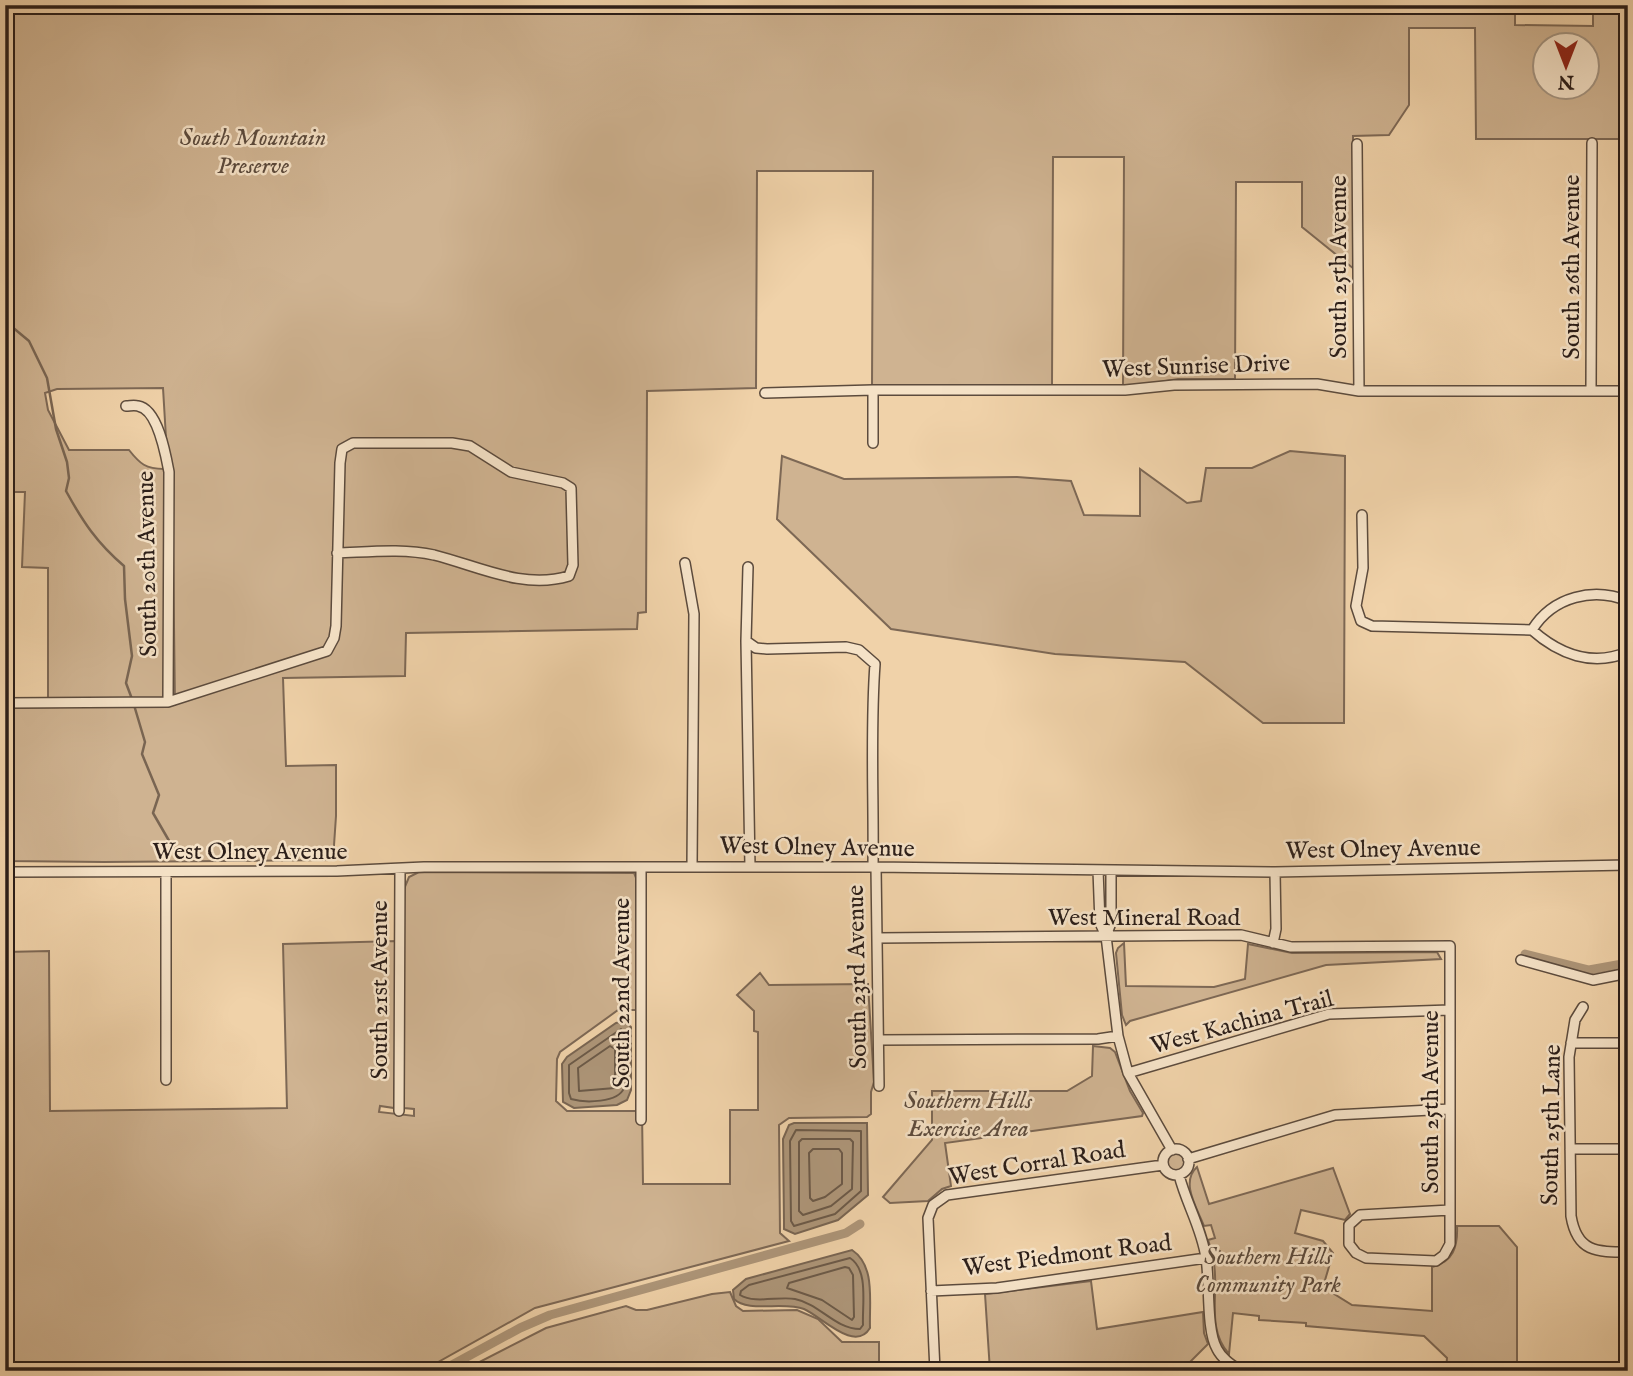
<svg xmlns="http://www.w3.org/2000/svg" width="1633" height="1376" font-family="'IM FELL English',serif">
	<rect width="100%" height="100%" fill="#f0d2a9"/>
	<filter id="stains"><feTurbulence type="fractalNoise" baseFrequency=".00286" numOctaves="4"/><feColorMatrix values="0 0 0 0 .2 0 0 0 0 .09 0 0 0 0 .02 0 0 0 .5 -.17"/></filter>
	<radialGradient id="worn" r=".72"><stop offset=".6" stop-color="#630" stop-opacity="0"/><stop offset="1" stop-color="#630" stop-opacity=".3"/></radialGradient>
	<path fill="#cfb391" stroke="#7d6855" stroke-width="2" fill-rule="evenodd" d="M5 5H1515V25L1593 26V5H1628V139H1476L1475 28H1409V105L1389 135 1353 136 1354 269 1302 227V182H1236L1235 379H1178L1123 388 1124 157H1053L1052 386 872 385 873 171H757L756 388 647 391 646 612 638 613 637 629 406 633 405 676 283 678 286 766 336 765V816L333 860 104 862 5 861V708L175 705 172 470 166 438 163 388 57 389 45 393 48 410 69 450H129C140 464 146 469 164 469L167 690 165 698 48 700V568L22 567 25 492H5ZM1546 46H1588V88H1546Z
		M1290 451 1345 456 1344 723H1263L1185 662 1055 654 891 629 777 519 782 456 844 479 1017 477 1071 481 1084 515 1140 516V469L1187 503 1201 501 1206 468H1252Z
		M419 872 634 873 638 883 639 1010H618L560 1052 557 1059 556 1101 567 1111H642L643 1184H730V1110H758V1032L754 1031V1011L737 995 760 973 769 985 868 984 874 1082 871 1092V1114L867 1117 789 1118 779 1125 780 1233 789 1241 535 1308 422 1371H5V952L49 951 50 1111 287 1108 283 944 397 941 394 1108 380 1106 379 1112 414 1116V1109L404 1108V889L409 877Z
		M1124 943 1126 986 1214 987 1245 979 1248 944 1292 953 1437 952 1441 959 1326 965 1130 1021 1126 1025 1122 1015 1116 953 1118 948Z
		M1093 1046 1110 1048 1115 1052 1130 1091 1143 1113 1142 1116 945 1143 951 1186 942 1189 928 1201 890 1203 883 1197 932 1140V1091H1067L1092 1076Z
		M1163 1162a13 13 0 1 1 26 0a13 13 0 1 1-26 0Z
		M1197 1167 1209 1204 1333 1168 1350 1214 1345 1220 1301 1210 1295 1233 1323 1241 1333 1253 1323 1287 1352 1305 1432 1311V1267C1453 1262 1458 1247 1457 1226H1499L1517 1247V1369L1446 1371 1447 1358 1424 1336 1306 1326V1323L1259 1320V1316L1233 1313 1229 1354C1206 1329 1219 1293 1214 1264L1222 1262 1220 1251 1212 1252 1208 1240 1215 1238 1211 1225 1204 1226C1197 1208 1180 1182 1197 1167Z
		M1091 1281 1097 1329 1203 1312 1204 1333 1208 1344 1181 1371H990L985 1294Z
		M730 1292 736 1306 743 1311 797 1310 818 1319 842 1342H879V1371H462L546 1328 626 1306 636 1310H647L712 1294Z"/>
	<path fill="#ad9578" stroke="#796552" stroke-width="2" d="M626 1021 631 1027V1090L627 1100 617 1105 574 1108 563 1102 562 1064 567 1057 616 1023Z
		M794 1123H867L868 1195 838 1220 795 1234 784 1229V1222L783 1139 789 1125Z
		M852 1250C876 1266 869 1302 870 1328 855 1353 822 1317 804 1309 784 1301 748 1313 734 1299L733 1290 746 1279Z"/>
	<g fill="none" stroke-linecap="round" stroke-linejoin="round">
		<path stroke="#6c5a48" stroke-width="2" d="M621 1029 624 1033V1088C618 1103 585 1103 571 1099L569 1093V1065Z
			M610 1046 615 1049V1088L579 1091 578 1068Z
			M796 1130 861 1131V1191L835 1214 794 1226 791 1221 790 1141Z
			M802 1139H850L853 1142 852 1189 831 1206 803 1215 799 1211V1142Z
			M813 1149H839L842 1153V1184L825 1197 813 1201 810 1198 809 1153Z
			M850 1258C869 1270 862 1305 863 1325L860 1329C835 1329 820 1304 795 1299 779 1296 755 1304 740 1295L741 1291 749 1285Z
			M845 1267 849 1268 853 1275 854 1317 852 1320 822 1300 787 1288 789 1283Z"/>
		<path stroke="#796552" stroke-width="2.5" d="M5 321 29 341 47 378 56 429 67 462 69 478 66 491C83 522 97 543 124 566L125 599 132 656 126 683 132 699
			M134 705 145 742 142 754 159 795 153 813 179 858"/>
		<path stroke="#ad9578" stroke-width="9" d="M1525 954 1589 970 1628 963
			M441 1371 520 1328 550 1315 846 1233 860 1224"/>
		<defs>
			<path id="minor" d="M1357 144 1359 391
				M873 390V443
				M1591 391 1592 143
				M765 393 873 390H1125L1174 385 1317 384 1359 391H1628
				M126 406C130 406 134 405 138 406 158 409 166 456 169 472L168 702
				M1362 515 1363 568 1356 606 1361 621 1372 626 1532 630C1559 654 1592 667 1628 652
				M685 563 694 614 692 867
				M748 567 746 641 756 648 767 649 846 647 859 650 875 664C870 732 874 799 873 867
				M1532 630C1553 596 1594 587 1628 601
				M746 641 750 867
				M5 703 168 702 327 651 334 638 336 626 340 463 342 449 353 443H452L470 446 511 472 563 483 571 488 573 565 569 576C523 590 478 566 434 555 403 548 368 552 337 553
				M641 867V1120
				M876 867 879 1086
				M1098 870 1100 923 1106 936 1118 1036 1128 1073 1172 1150
				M5 872 337 871 424 867H873L1275 872 1628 865
				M1106 936 1111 923V870
				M878 938 1241 935 1291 947 1450 946V1244L1444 1255 1436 1261 1366 1258 1356 1253 1349 1244V1225L1360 1215 1450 1210
				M1273 943 1276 929 1275 872
				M1521 960 1593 980 1628 973
				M1583 1007 1575 1020 1569 1057 1571 1216C1577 1252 1596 1252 1628 1252
				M879 1040 1098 1039 1118 1036
				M1571 1043H1628
				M1128 1073 1329 1014 1450 1010
				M166 1080V872
				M399 1111 400 869
				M1570 1149H1628
				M1163 1162a13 13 0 1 1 26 0a13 13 0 1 1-26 0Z
				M1188 1159 1335 1115 1450 1109
				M1179 1175C1186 1203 1202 1229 1206 1258 1210 1282 1206 1330 1217 1349 1222 1359 1232 1365 1241 1371
				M931 1291 997 1288 1206 1258
				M935 1371 928 1218 933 1205 947 1195 1163 1165
				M1625 1371 1628 1369"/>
		</defs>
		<use href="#minor" stroke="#5c4b3d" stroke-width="12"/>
		<use href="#minor" stroke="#f5e2c7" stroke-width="9"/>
	</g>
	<g text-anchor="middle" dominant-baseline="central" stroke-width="5" stroke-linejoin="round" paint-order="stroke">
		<g font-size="24" font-style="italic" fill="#5c4b3d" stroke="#f5e2c7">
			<text x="253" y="138">South Mountain<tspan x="253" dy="28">Preserve</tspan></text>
			<text x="968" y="1101">Southern Hills<tspan x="968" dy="28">Exercise Area</tspan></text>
			<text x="1268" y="1257">Southern Hills<tspan x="1268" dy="28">Community Park</tspan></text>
		</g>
		<g font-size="24" fill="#2b1e19" stroke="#f5e2c7">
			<text transform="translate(1339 267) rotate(-90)">South 25th Avenue</text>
			<text transform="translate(1572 267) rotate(-90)">South 26th Avenue</text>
			<text transform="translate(1196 367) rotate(-2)">West Sunrise Drive</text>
			<text transform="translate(148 564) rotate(-91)">South 20th Avenue</text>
			<text transform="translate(817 848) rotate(1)">West Olney Avenue</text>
			<text transform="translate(1383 850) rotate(-1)">West Olney Avenue</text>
			<text x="250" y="852">West Olney Avenue</text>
			<text x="1144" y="918">West Mineral Road</text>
			<text transform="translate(858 977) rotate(-91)">South 23rd Avenue</text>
			<text transform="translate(380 990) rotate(-90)">South 21st Avenue</text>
			<text transform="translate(622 993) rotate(-90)">South 22nd Avenue</text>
			<text transform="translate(1242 1023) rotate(-15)">West Kachina Trail</text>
			<text transform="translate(1431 1102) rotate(-90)">South 25th Avenue</text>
			<text transform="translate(1552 1125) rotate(-89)">South 25th Lane</text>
			<text transform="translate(1037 1164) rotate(-9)">West Corral Road</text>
			<text transform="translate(1067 1256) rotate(-7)">West Piedmont Road</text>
		</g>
	</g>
	<rect width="1633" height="1376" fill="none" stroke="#f0d2a9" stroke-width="28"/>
	<rect x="7" y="7" width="1619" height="1362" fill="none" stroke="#2b1e19" stroke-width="3.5"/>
	<rect x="14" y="14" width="1605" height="1348" fill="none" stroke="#2b1e19" stroke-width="2"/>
	<g transform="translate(1566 66) rotate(180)"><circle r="33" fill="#f5e2c7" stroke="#a49481" stroke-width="2"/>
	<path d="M0-5L12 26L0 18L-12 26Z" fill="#8f2418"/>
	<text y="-10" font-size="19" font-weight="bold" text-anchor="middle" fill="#2b1e19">N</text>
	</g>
	<rect width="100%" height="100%" filter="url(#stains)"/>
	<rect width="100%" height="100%" fill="url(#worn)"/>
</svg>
